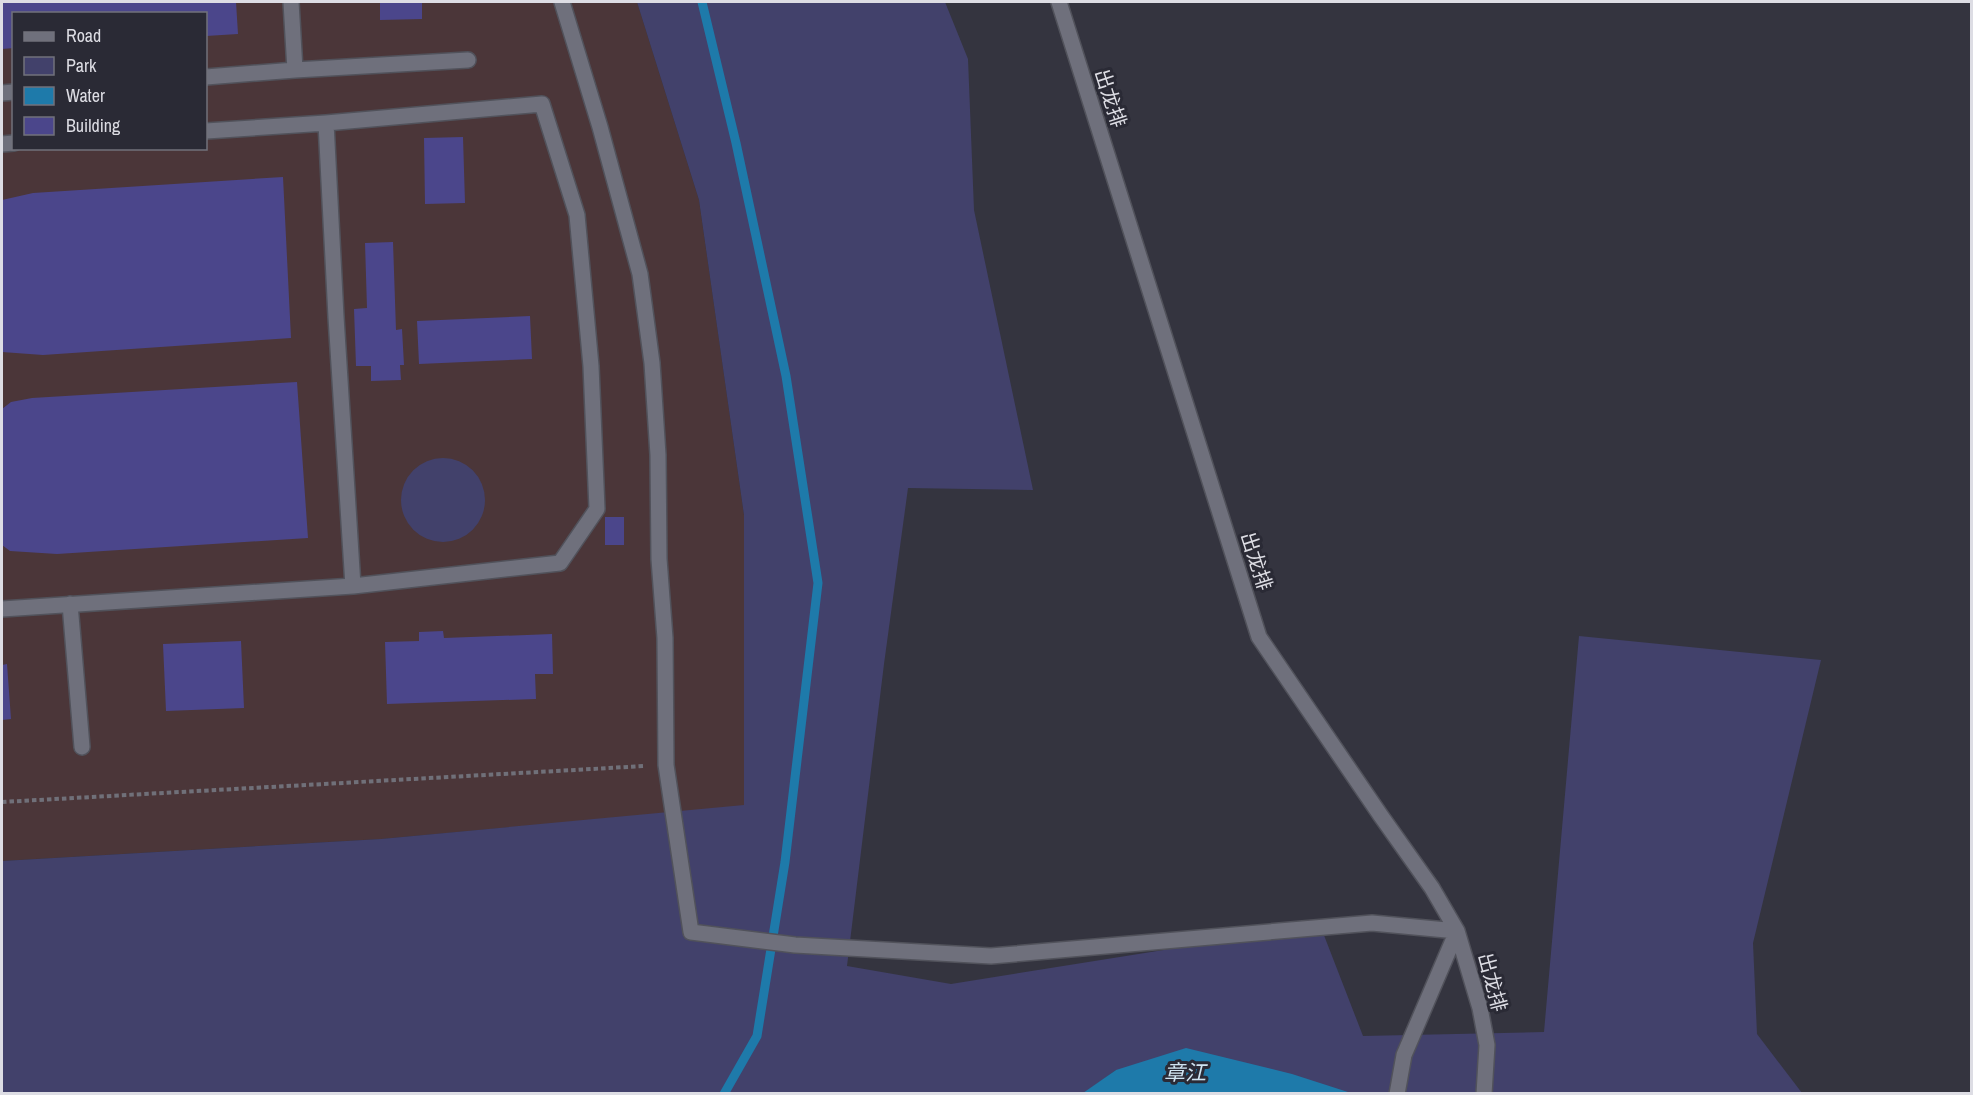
<svg xmlns="http://www.w3.org/2000/svg" width="1973" height="1095" font-family="'Archivo Narrow','Noto Sans SC',sans-serif">
	<rect width="100%" height="100%" fill="#34343f"/>
	<path fill="#4b3639" fill-rule="evenodd" d="M2 2H637L699 200 744 515V806L381 839 2 861ZM14 14H206V148H14Z"/>
	<path fill="#42416b" d="M637 2H945L968 59 974 210 1033 490 908 488 884 664 847 966 951 984 1320 925 1363 1036 1544 1032 1579 636 1821 660 1753 943 1757 1034 1802 1093H1351L1116 1070 1083 1094H2V861L381 839 744 805V515L699 200Z
		M401 500a42 42 0 1 1 84 0a42 42 0 1 1-84 0Z"/>
	<path fill="#1e7aaa" d="M1186 1048 1292 1074 1351 1093H1083L1116 1070Z"/>
	<g fill="none" stroke-linecap="round" stroke-linejoin="round">
		<path stroke="#1e7aaa" stroke-width="9" d="M702 2 736 143 786 376 818 583 785 862 757 1036 724 1094"/>
	</g>
	<path fill="#4b468b" d="M2 2H236L238 34 206 36V14H14V48L2 49Z
		M380 2H422V19L380 20Z
		M463 137 465 203 425 204 424 138Z
		M283 177 291 338 43 355 2 352V200L33 193Z
		M393 242 396 330 402 329 404 365H400L401 380 371 381V366H356L354 309 367 308 365 243Z
		M530 316 532 359 419 364 417 321Z
		M297 382 308 538 57 554 10 551 2 545V409L11 402 32 398Z
		M605 517H624V545H605Z
		M443 631 444 638 552 634 553 674H535L536 699 387 704 385 642 419 641V632Z
		M241 641 244 708 166 711 163 644Z
		M7 664 11 719 2 720V665Z"/>
	<g fill="none" stroke-linecap="round" stroke-linejoin="round">
		<defs>
			<path id="minor" d="M562 2 600 127 640 274 652 363 658 455 659 559 665 638 666 765 691 932 795 945 991 956 1372 923 1457 931 1404 1055 1397 1094
				M1059 2 1259 637 1381 816 1432 888 1457 931 1480 1008 1487 1045 1484 1094
				M295 70 468 60
				M206 77 295 70 291 2
				M2 93 14 92
				M326 123 336 317 353 586
				M2 144 14 143
				M70 604 82 747
				M2 609 353 586 560 563 597 509 591 366 577 215 542 104 326 123 206 131"/>
		</defs>
		<use href="#minor" stroke="#51525b" stroke-width="18"/>
		<path stroke="#707079" stroke-width="4" stroke-dasharray="4.5 3" stroke-linecap="butt" d="M2 802 645 766"/>
		<use href="#minor" stroke="#6f707c" stroke-width="15"/>
	</g>
	<g text-anchor="middle" dominant-baseline="central" stroke-width="6" stroke-linejoin="round" paint-order="stroke">
		<g font-size="20" fill="#dddde4" stroke="#2a2a35">
			<text transform="translate(1111 98) rotate(72)">出龙排</text>
			<text transform="translate(1257 561) rotate(72)">出龙排</text>
			<text transform="translate(1493 982) rotate(75)">出龙排</text>
		</g>
		<g font-size="21" font-style="italic" fill="#d0e4f1" stroke="#2a2a35">
			<text x="1185" y="1072">章江</text>
		</g>
	</g>
	<rect width="1973" height="1095" fill="none" stroke="#dddde4" stroke-width="6"/>
	<rect x="12" y="12" width="195" height="138" fill="#2a2a35" stroke="#72727b" stroke-width="1.5"/>
	<rect x="24" y="32" width="30" height="9" fill="#6f707c" stroke="#72727b" stroke-width="1.5"/>
	<text x="66" y="42" font-size="18" fill="#dddde4">Road</text>
	<rect x="24" y="57" width="30" height="18" fill="#42416b" stroke="#72727b" stroke-width="1.5"/>
	<text x="66" y="72" font-size="18" fill="#dddde4">Park</text>
	<rect x="24" y="87" width="30" height="18" fill="#1e7aaa" stroke="#72727b" stroke-width="1.5"/>
	<text x="66" y="102" font-size="18" fill="#dddde4">Water</text>
	<rect x="24" y="117" width="30" height="18" fill="#4b468b" stroke="#72727b" stroke-width="1.5"/>
	<text x="66" y="132" font-size="18" fill="#dddde4">Building</text>
</svg>
